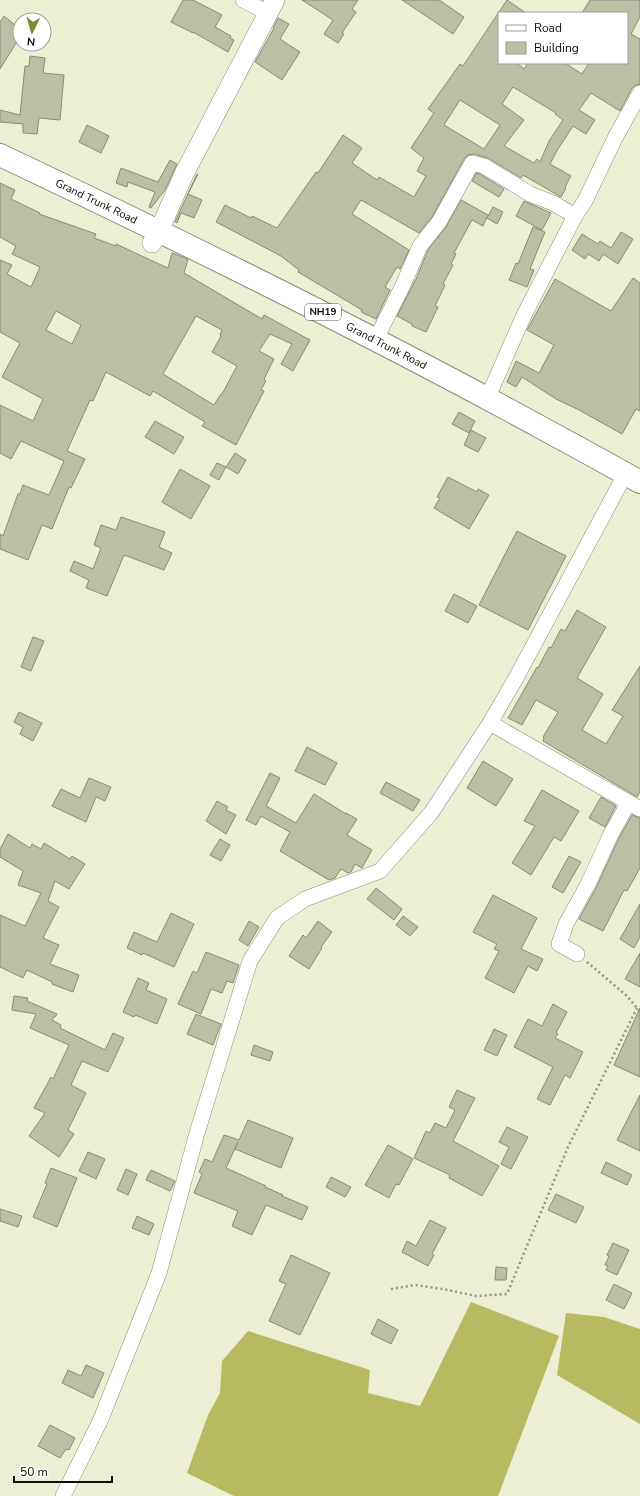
<svg xmlns="http://www.w3.org/2000/svg" width="640" height="1496" font-family="'Nunito Sans',sans-serif">
	<rect width="100%" height="100%" fill="#edefd5"/>
	<path fill="#b7ba60" d="M471 1302 559 1336 498 1496H234L187 1473 208 1415 220 1393 222 1361 248 1331 370 1370 368 1393 420 1406Z
		M566 1313 604 1317 640 1329V1424L557 1375Z"/>
	<path fill="#bcbea5" stroke="#8a8b74" fill-rule="evenodd" d="M183 0H193L222 15 215 27 231 36 230 38 234 40 228 52 193 32V33L171 22Z
		M302 0H358L352 9 356 12 342 33 344 34 338 43 324 34 333 20Z
		M402 0H439L464 17 453 34Z
		M507 0 526 13H499V63H517L524 69 528 63H565L582 74 589 63H627V13H582L590 0H640V17L631 34 640 39V84L636 85 632 88 620 111 591 93 579 110 595 120 586 134 573 126 558 149 550 164 571 176 565 187 566 188 561 197 523 175 521 178 488 158 474 154 468 155 464 159 432 217 419 233 361 200 352 214 409 250 400 269 397 267 385 287 390 290 376 319 361 312 362 310 298 272 299 270 281 256 216 222 225 205 251 218 252 216 277 228 316 172 318 173 343 135 362 148 352 163 377 180 379 177 414 197 426 176 417 171 424 158 411 148 434 113 428 109 460 64 463 66ZM513 87 556 113 555 114 563 120 549 141 540 162 537 159 534 163 504 146 524 120 502 104ZM460 100 500 125 484 149 444 125Z
		M4 16 20 29V37L0 69V22Z
		M278 18 289 24 280 39 300 52 282 80 255 62 274 28H273Z
		M30 56 45 58 43 73 64 75 60 120 39 118 37 134 23 133V124L0 122V110L20 115 25 66H29Z
		M87 125 109 136 101 153 79 142Z
		M170 160 177 164 165 190 151 208 149 207 155 192 128 182 127 187 116 183 121 168 158 182Z
		M476 173 480 174 504 189 499 197 472 181Z
		M197 174H198L188 194 202 200 194 218 181 213 177 223 175 222Z
		M0 183 15 190 11 199 40 213 39 214 96 234 94 238 116 246V244L159 264 168 268 172 253 188 259 184 273 262 319 264 315 310 340 293 371 281 364 292 344 270 334 259 351 274 359 264 379 266 381 261 390 264 391 236 445 202 426 205 422 153 391 150 396 106 372 93 401 90 400 67 451 85 459 71 488 69 487 52 529 42 525 28 560 0 549V534L3 536 18 494H20L23 485 49 495 64 461 21 441 11 459 0 453V405L33 421 43 399 2 377 20 343 0 332V260L12 265 7 274 31 287 40 267 12 254 16 246 0 237ZM56 311 81 325 72 344 46 330ZM196 316 222 330 220 335 221 336 212 352 237 366 222 394H221L214 405 163 374Z
		M461 200 488 215 483 226 472 220 454 253 456 254 451 264 453 265 443 284 445 285 435 306 438 307 426 332 412 326V324L397 316 416 279 428 250 446 227Z
		M524 201 551 213 542 230 516 216Z
		M493 207 503 212 497 224 487 218Z
		M533 227 545 232 530 269 534 270 527 287 509 280 516 263 518 264Z
		M621 232 633 239 618 264 603 254 599 261 588 254 585 259 572 250 582 234 598 244 600 241 611 248Z
		M633 278 640 283V411L636 409 622 434 579 410 556 399 522 377 516 387 507 382 516 361 539 373 554 345 527 330 555 279 611 311Z
		M459 412 475 421 469 433 452 424Z
		M155 421 184 437 174 454 145 437Z
		M471 430 486 438 478 452 464 445Z
		M235 453 246 460 238 474 226 467Z
		M217 463 226 467 219 480 210 475Z
		M180 469 210 486 191 519 162 502Z
		M448 477 477 492 478 489 489 495 469 529 434 508 440 498 437 497Z
		M121 517 165 532 159 547 172 553 164 570 124 555 107 596 86 588 89 580 70 571 74 561 93 569 101 548 94 545 101 525 116 530Z
		M517 531 566 556 528 630 479 605Z
		M454 594 477 606 468 623 445 611Z
		M577 610 606 627 577 678 603 694 582 730 606 744 623 716 612 710 640 666V792L637 797 543 741 544 738 543 737 558 712 536 700 522 725 508 718 537 667 538 668 549 647 551 648 561 629 565 631Z
		M33 637 44 641 31 671 21 667Z
		M19 712 42 723 33 741 20 734 23 727 14 722Z
		M307 747 337 763 325 785 295 771Z
		M483 761 513 779 496 806 467 788Z
		M270 773 280 778 266 806 296 823 314 794 346 814V813L357 819 347 835 372 850 362 868 355 864 351 872 348 873 341 869 335 878 329 880 280 851 290 832 261 816 256 825 246 820Z
		M89 778 111 787 105 801 96 797 86 822 52 806 61 789 80 798Z
		M386 782 420 800 413 811 380 793Z
		M542 790 579 811 561 841 554 837 531 875 512 863 535 826 524 821Z
		M601 797 616 806 605 827 589 818Z
		M217 801 228 807 226 810 236 815 226 834 206 821Z
		M632 815 640 818V868L627 891 624 890 603 931 579 919 596 888 619 838Z
		M8 834 30 848 32 844 41 849 44 843 70 859 72 856 85 864 69 889 55 881 48 901 59 907 43 938 59 945 50 964 79 975 73 992 52 984V982L27 970 23 978 0 967V915L25 926 41 893 18 885 23 871 0 857V849Z
		M220 839 230 845 221 861 210 855Z
		M569 856 581 862 563 893 552 887Z
		M376 888 402 909 394 920 367 899Z
		M493 895 537 918 521 949 543 959 537 971 528 966 514 993 485 978 499 951 494 949 497 944 473 932Z
		M640 904V937L634 948 620 939Z
		M171 913 194 924 174 967 143 953 142 955 127 948 134 932 157 942Z
		M403 916 418 927 410 936 396 925Z
		M249 921 259 927 248 946 239 940Z
		M318 921 332 932 321 947 322 948 309 969 289 956 303 935 306 938Z
		M206 952 239 965 233 983 227 981 222 993 211 989 201 1014 178 1004 193 971 197 973Z
		M640 953V987L625 979Z
		M138 978 149 983 146 990 167 999 157 1024 135 1015 134 1017 123 1012Z
		M14 996 28 998 27 1001 57 1014 55 1017H54L52 1020 61 1025 60 1028 105 1050 113 1033 124 1038 108 1072 82 1061 71 1085 86 1093 68 1130 74 1134 59 1157 29 1136 45 1113 34 1108 51 1077 53 1079 69 1045 30 1028 36 1014 12 1010Z
		M553 1004 567 1012 556 1033 558 1034 555 1038 583 1052 570 1078 565 1075 550 1105 537 1099 553 1067 514 1047 528 1019 542 1026Z
		M640 1008V1077L614 1065Z
		M196 1014 221 1024 213 1045 187 1034Z
		M494 1029 507 1035 497 1056 484 1050Z
		M254 1045 273 1052 270 1061 251 1055Z
		M457 1090 475 1098 453 1141 499 1166 482 1196 449 1178 450 1175 414 1158 426 1131 430 1133 435 1123 446 1128 455 1110 449 1107Z
		M640 1095V1151L617 1140Z
		M248 1120 293 1138 281 1168 235 1149 238 1142 226 1168 266 1186 265 1187 283 1195 282 1196 308 1207 302 1220 266 1205 252 1235 232 1226 238 1211 194 1193 202 1174 199 1172 205 1159 212 1162 224 1135 239 1140Z
		M507 1127 528 1137 511 1169 501 1164 509 1147 499 1142Z
		M388 1145 413 1159 399 1185 396 1184 389 1198 365 1185Z
		M88 1152 105 1159 96 1179 79 1171Z
		M606 1162 632 1175 627 1185 601 1173Z
		M51 1168 77 1178 57 1227 33 1217 47 1184 45 1183Z
		M126 1169 137 1174 128 1195 117 1190Z
		M151 1170 175 1181 170 1191 146 1180Z
		M331 1177 351 1187 345 1197 326 1187Z
		M556 1194 584 1207 576 1223 548 1210Z
		M0 1209 22 1216 18 1227 0 1221Z
		M137 1216 154 1224 149 1235 132 1228Z
		M430 1220 446 1228 432 1254 434 1255 428 1266 402 1252 407 1241 416 1246Z
		M613 1243 629 1250 617 1275 606 1270 608 1266 605 1265 609 1256 607 1255Z
		M291 1255 330 1273 300 1335 269 1321 286 1284 279 1281Z
		M496 1267 507 1268 506 1280H495Z
		M614 1284 632 1293 624 1309 606 1300Z
		M378 1319 398 1330 391 1344 371 1334Z
		M86 1365 104 1373 93 1398 62 1383 68 1370 81 1376Z
		M50 1425 75 1438 69 1450 66 1449 60 1458 38 1446Z"/>
	<g fill="none" stroke-linecap="round" stroke-linejoin="round">
		<defs>
			<path id="minor" d="M243 0 268 13
				M376 339 403 285 420 246 439 222 472 163 484 166 530 194 553 203 575 216 585 201 615 138 640 93
				M487 399 524 315 575 216
				M490 723 640 809
				M577 954 559 944 566 924 588 884 611 834 629 802
				M63 1496 101 1419 159 1273 197 1133 250 961 277 918 305 899 380 871 431 813 490 723 516 678 620 484"/>
			<path id="major" d="M152 243 159 231 184 174 275 0"/>
			<g id="highway">
				<path id="s1" d="M0 155C171 236 340 319 507 409 551 433 596 457 640 482"/>
			</g>
		</defs>
		<use href="#minor" stroke="#8b8d75" stroke-width="16"/>
		<use href="#major" stroke="#8b8d75" stroke-width="20"/>
		<use href="#highway" stroke="#8b8d75" stroke-width="24"/>
		<path stroke="#939482" stroke-width="2.5" stroke-dasharray="2 3" stroke-linecap="butt" d="M587 962 627 996 637 1008 640 1011
			M391 1289 415 1285 443 1289 476 1296 507 1294 568 1147 637 1008"/>
		<use href="#minor" stroke="#fff" stroke-width="15"/>
		<use href="#major" stroke="#fff" stroke-width="19"/>
		<use href="#highway" stroke="#fff" stroke-width="22"/>
	</g>
	<g text-anchor="middle" dominant-baseline="central" stroke-width="3" stroke-linejoin="round" paint-order="stroke">
		<rect fill="#fff" stroke="#565650" stroke-width="1" x="305" y="304" width="36" height="16" rx="3"/>
		<g font-size="10" font-weight="bold" fill="#0d0d05">
			<text x="323" y="312">NH19</text>
		</g>
		<g font-size="11" fill="#0d0d05" stroke="#fff">
			<text stroke="none"><textPath href="#s1" startOffset="107">Grand Trunk Road</textPath></text>
			<text stroke="none"><textPath href="#s1" startOffset="431">Grand Trunk Road</textPath></text>
		</g>
	</g>
	<rect x="498" y="12" width="130" height="52" fill="#ffffff" stroke="#9e9e9b"/>
	<rect x="506" y="25" width="20" height="6" fill="#ffffff" stroke="#9e9e9b"/>
	<text x="534" y="32" font-size="12" fill="#0d0d05">Road</text>
	<rect x="506" y="42" width="20" height="12" fill="#bcbea5" stroke="#9e9e9b"/>
	<text x="534" y="52" font-size="12" fill="#0d0d05">Building</text>
	<g transform="translate(32 32) rotate(185)"><circle r="19" fill="#ffffff" stroke="#9e9e9b"/>
	<path d="M0-3L7 15L0 10L-7 15Z" fill="#83852f"/>
	<text y="-6" font-size="11" font-weight="bold" text-anchor="middle" fill="#0d0d05">N</text>
	</g>
	<path d="M14 1476v6h98v-6" fill="none" stroke="#0d0d05" stroke-width="2"/>
	<text x="20" y="1476" font-size="12" fill="#0d0d05" stroke="#ffffff" stroke-width="3" paint-order="stroke">50 m</text>
</svg>
